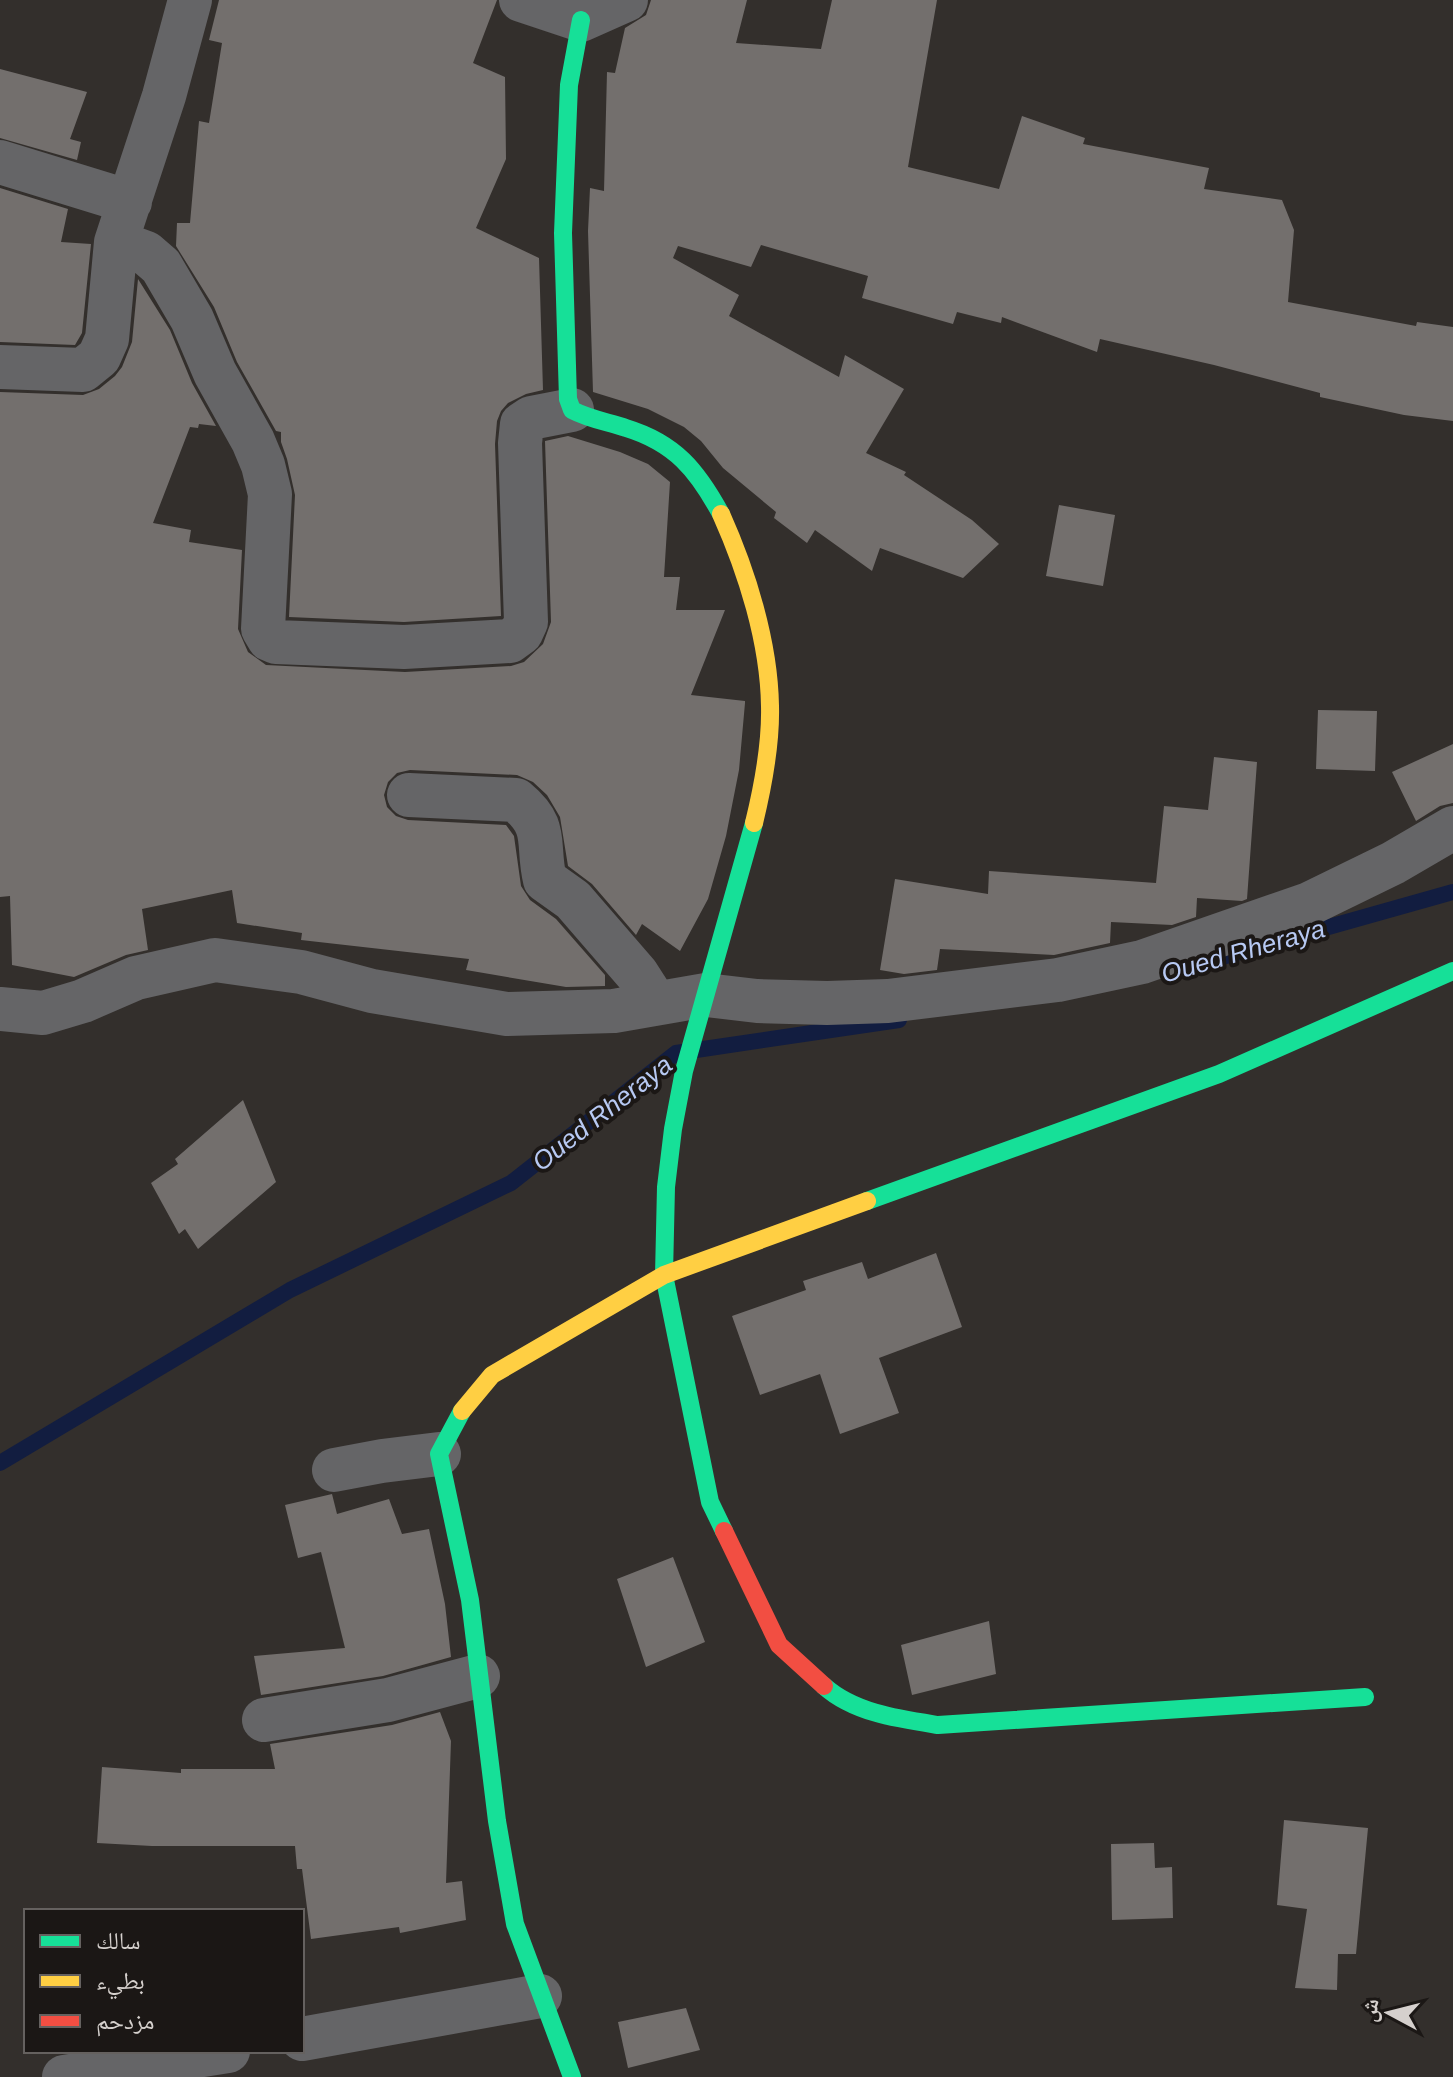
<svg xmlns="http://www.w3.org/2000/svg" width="1453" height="2077" font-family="Arial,'Noto Naskh Arabic',sans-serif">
	<rect width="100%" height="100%" fill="#332f2c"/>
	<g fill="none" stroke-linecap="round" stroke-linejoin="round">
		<path stroke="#121d40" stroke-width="16" d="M1208 961 1453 892
			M0 1463 290 1290 511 1183 676 1053 899 1020"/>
	</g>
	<path fill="#736f6d" d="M219 0H497L473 63 505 77 506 159 476 228 539 258 543 390 526 394 508 403 501 411 497 421 495 444 501 616 404 622 289 617 295 495 287 459 281 442V432L276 431 237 362 214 307 176 246 177 223H190L199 121 209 123 222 43 209 40Z
		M651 0H747L736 43 821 49 832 0H937L908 167 999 189 1022 116 1085 138 1083 144 1209 168 1204 189 1282 200 1294 230 1288 302 1416 326 1417 322 1453 327V421L1404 415 1320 397V393L1214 365 1100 339 1097 352 1002 317 1001 323 957 312 953 324 862 298 868 276 761 245 751 267 678 246 673 258 739 295 729 316 839 377 845 355 904 389 866 453 906 472 904 475 972 520 999 544 963 578 880 548 872 571 815 530 807 543 774 518 776 512 723 468 701 441 684 427 648 409 593 392 588 231 590 188 604 191 607 72 615 73 625 28 646 15Z
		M0 69 87 92 70 139 81 142 77 160 0 138Z
		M0 188 68 209 61 242 91 244 82 333 75 345 0 342Z
		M138 279 170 330 192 383 216 426 199 424 198 428 190 427 153 523 191 530 189 542 242 550 238 629 248 652 266 665 405 672 511 666 524 662 543 644 551 622 545 441 568 436 620 452 648 464 670 482 664 577H680L676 610H725L691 695 745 701V703L739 770 726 836 708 899 680 951 642 924 636 935 592 884 568 866 560 817 547 795 533 782 517 775 410 770 397 773 388 782 384 795 387 807 396 816 408 820 506 825 514 836 521 886 530 900 556 919 605 975V986L566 987 466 970 469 959 301 940 302 933 237 923 232 890 142 909 148 950 126 955 74 977 12 965 10 896 0 897V392L83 395 99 389 115 376 122 367 132 342Z
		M1059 505 1115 515 1103 586 1046 576Z
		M1318 710 1377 711 1375 771 1316 769Z
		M1453 744V803L1440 806 1416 821 1392 772Z
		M1214 757 1257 762 1247 899 1242 901 1197 898 1196 917 1172 925 1111 922 1110 943 1054 955 940 949 937 970 904 974 880 970 895 879 988 894 989 871 1156 883 1164 806 1208 810Z
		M243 1100 276 1182 198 1249 185 1229 179 1234 151 1183 178 1164 175 1159Z
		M936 1253 962 1327 879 1358 899 1413 840 1434 820 1374 760 1395 732 1316 806 1290 803 1281 862 1262 868 1279Z
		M332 1494 337 1514 389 1499 402 1534 429 1529 445 1604 451 1657 383 1676 261 1695 254 1656 345 1648 321 1552 298 1558 285 1505Z
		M673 1557 705 1642 646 1667 617 1579Z
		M989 1621 996 1674 912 1695 901 1645Z
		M440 1712 451 1741 446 1883 462 1881 466 1920 400 1933 399 1927 311 1939 302 1869H297L295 1846H152L97 1843 102 1767 181 1773V1769H275L270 1744 392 1725Z
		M1284 1820 1368 1828 1356 1954H1338L1337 1990 1295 1988 1307 1909 1277 1905Z
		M1154 1843 1155 1868 1172 1867 1173 1918 1112 1920 1111 1844Z
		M686 2008 700 2050 628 2068 618 2022Z"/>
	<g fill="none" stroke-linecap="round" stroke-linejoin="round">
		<path stroke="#656567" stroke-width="44" d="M521 0 581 20 626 0
			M0 162 130 202
			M116 242 146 253 161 266 192 319 215 373 253 441 263 465 270 494 263 629 269 639 276 642 404 647 510 641 521 633 526 622 520 443 522 424 531 418 572 410
			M0 367 83 370 99 357 107 339 116 242 164 96 190 0
			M409 795 516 800C550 828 536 843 545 880L573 900 637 974 655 1002
			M0 1009 43 1013 83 1001 136 978 215 960 301 972 372 991 507 1014 614 1011 706 995 757 1001 827 1003 888 1001 1058 980 1142 962 1309 904 1393 863 1453 828
			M334 1470 382 1461 439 1454
			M264 1720 388 1700 478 1676
			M302 2039 540 1996
			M64 2077 228 2051"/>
		<path stroke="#16e098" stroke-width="18" d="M581 20 569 85 563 233 568 399 572 410C589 419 608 422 626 428 675 443 697 470 721 514
			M867 1201 1219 1074 1453 971
			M462 1411 439 1454 470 1600 497 1821 515 1924 572 2077
			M724 1531 710 1502 664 1275 666 1187 673 1129 684 1071 754 823
			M824 1686C854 1713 899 1719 938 1725L1365 1697"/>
		<path stroke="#ffcf43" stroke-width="18" d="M721 514C747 572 769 642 770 706 771 745 763 786 754 823
			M462 1411 492 1375 664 1275 867 1201"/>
		<path stroke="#f24e42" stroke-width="18" d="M724 1531 779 1645 824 1686"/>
	</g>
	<g text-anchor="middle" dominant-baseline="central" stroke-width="8" stroke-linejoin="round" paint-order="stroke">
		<g font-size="26" font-style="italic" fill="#b7c9f3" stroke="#1b1715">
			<text transform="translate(1243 951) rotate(-16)">Oued Rheraya</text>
			<text transform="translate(602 1113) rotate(-38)">Oued Rheraya</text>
		</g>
	</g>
	<rect x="24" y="1909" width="280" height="144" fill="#1b1715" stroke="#65615f" stroke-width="2"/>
	<rect x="40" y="1935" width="40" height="12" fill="#16e098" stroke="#65615f" stroke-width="2"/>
	<text x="96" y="1949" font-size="24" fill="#d5d0cd">سالك</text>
	<rect x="40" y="1975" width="40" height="12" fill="#ffcf43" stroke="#65615f" stroke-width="2"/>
	<text x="96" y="1989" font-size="24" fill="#d5d0cd">بطيء</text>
	<rect x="40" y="2015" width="40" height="12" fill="#f24e42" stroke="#65615f" stroke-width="2"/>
	<text x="96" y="2029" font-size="24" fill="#d5d0cd">مزدحم</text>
	<g transform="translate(1389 2013) rotate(277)" stroke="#1b1715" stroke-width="6" paint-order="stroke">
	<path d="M0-6L14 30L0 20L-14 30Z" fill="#d5d0cd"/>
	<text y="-12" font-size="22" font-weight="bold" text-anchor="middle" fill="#d5d0cd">ش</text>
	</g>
</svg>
